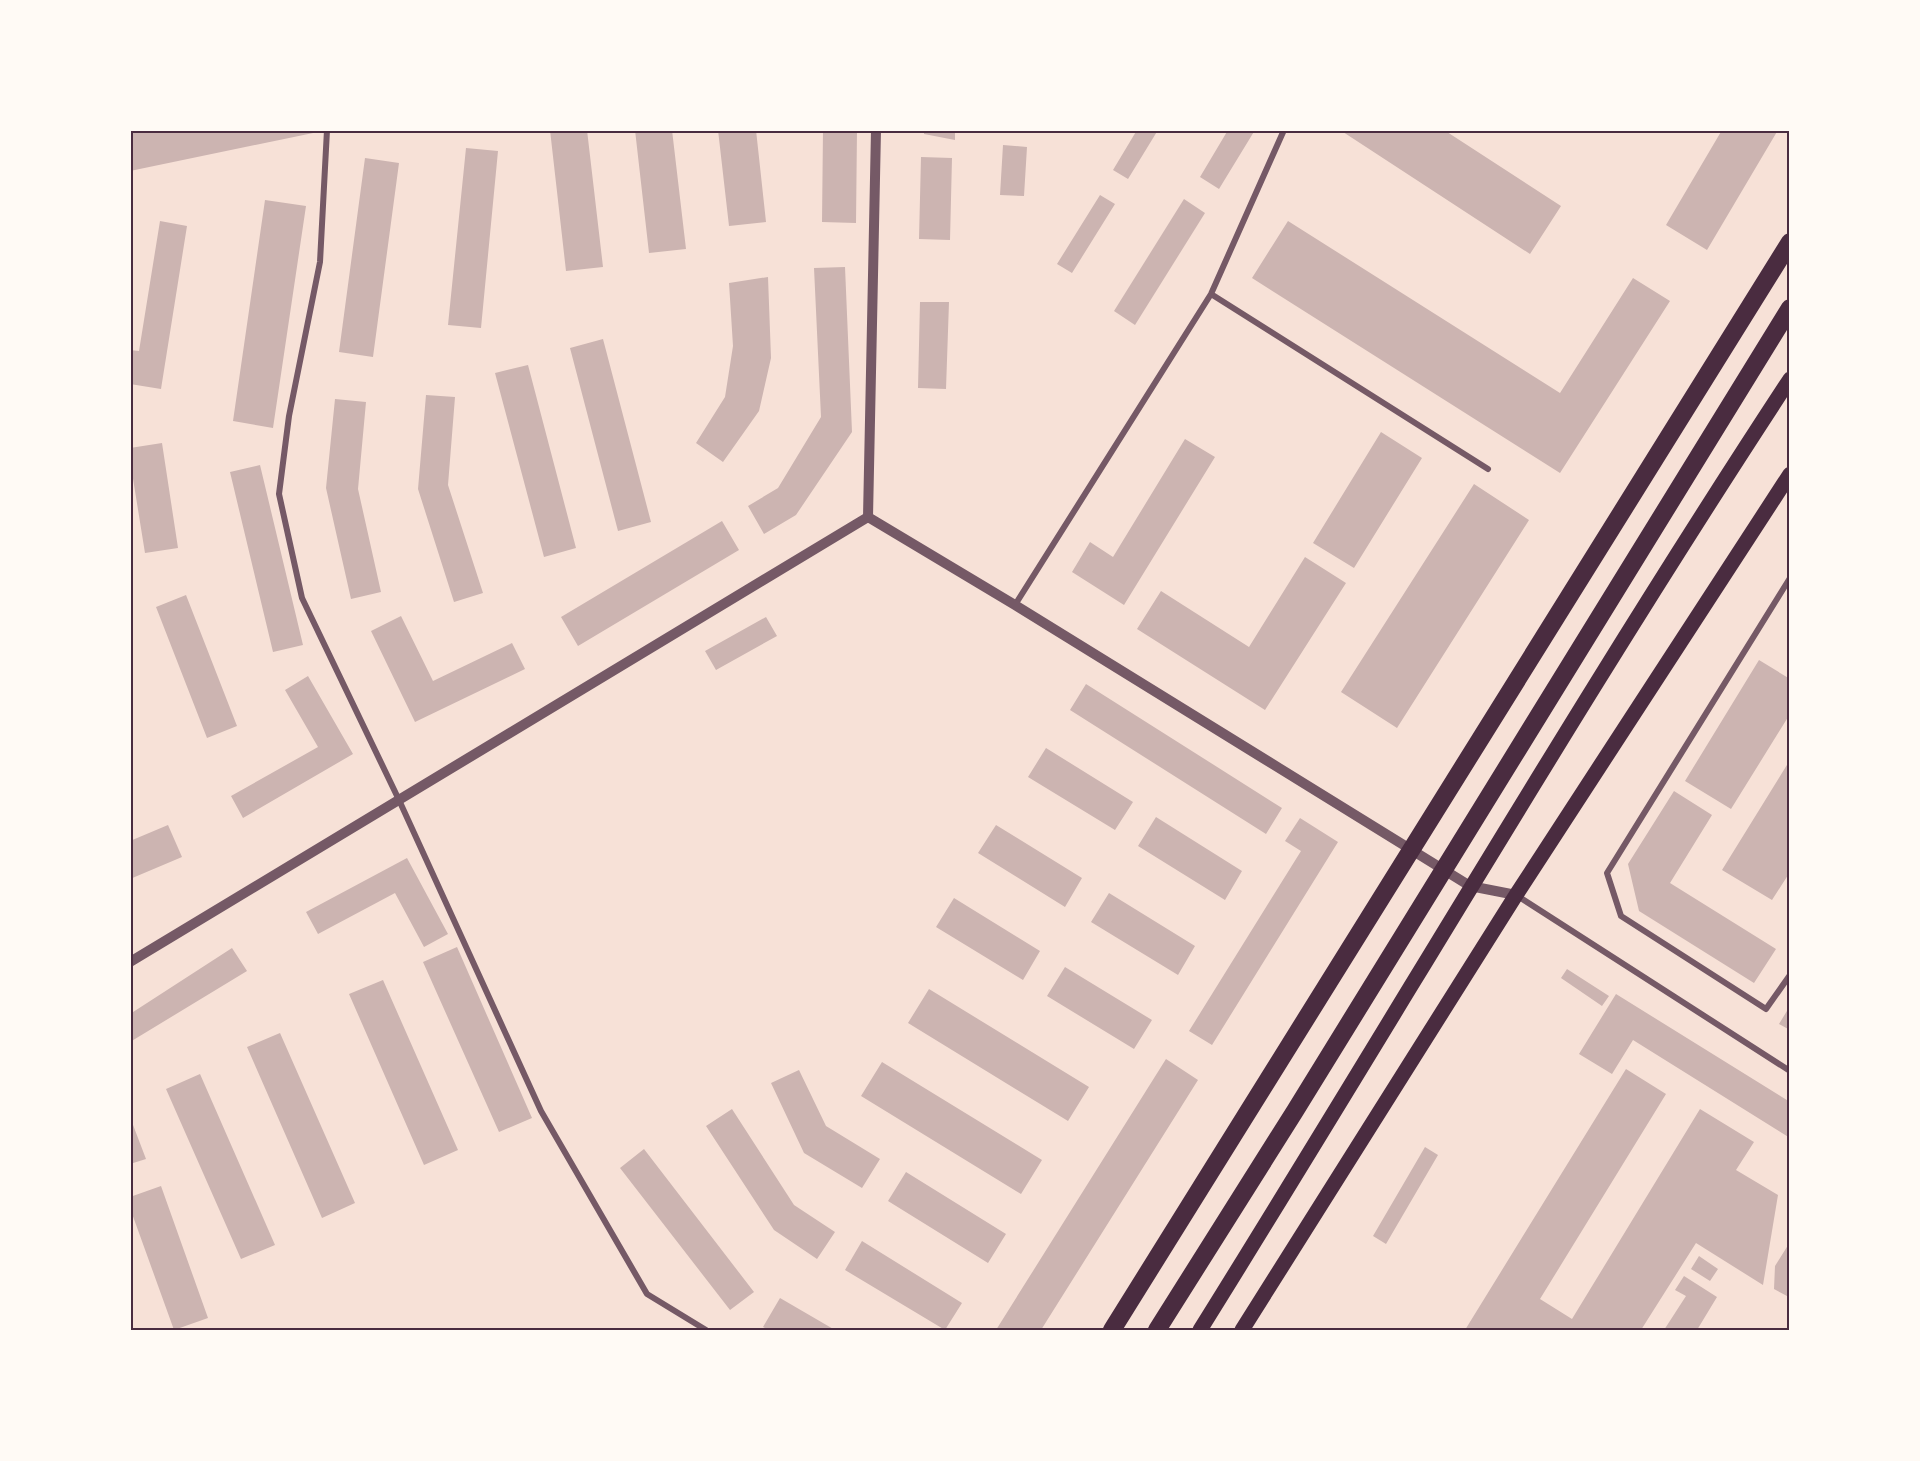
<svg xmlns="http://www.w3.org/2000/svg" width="1920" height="1461" font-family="'Varela Round',sans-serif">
	<rect width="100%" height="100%" fill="#f7e1d7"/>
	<path fill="#ccb4b1" d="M130 130H318V132L130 171Z
		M550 130H587L603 267 566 271Z
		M635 130H672L686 249 649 253Z
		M718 130H756L766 222 729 226Z
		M823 130H857L856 223 822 222Z
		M924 130H955V140L924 134Z
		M1137 130H1158L1128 179 1113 170Z
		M1228 130H1255L1219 189 1200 177Z
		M1340 130H1444L1561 206 1530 254Z
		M1722 130H1778L1707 250 1666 225Z
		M1003 145 1027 147 1024 196 1000 195Z
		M466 148 498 151 481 328 448 325Z
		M921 157 952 158 950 240 919 239Z
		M365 158 399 163 373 357 339 352Z
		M1100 195 1115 204 1072 273 1057 264Z
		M1184 199 1205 213 1135 325 1114 311Z
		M265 200 306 206 273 428 233 421Z
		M160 221 187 226 161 389 130 384V350L139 351Z
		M1288 221 1560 393 1633 278 1670 301 1560 473 1252 278Z
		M845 267 852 432 796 515 764 534 748 506 778 488 821 417 814 268Z
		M768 277 771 358 759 411 723 462 696 443 725 397 733 346 729 283Z
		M920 302H949L946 389 918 388Z
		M603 339 651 522 618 531 570 348Z
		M528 365 576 548 544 557 495 373Z
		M426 395 455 397 448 485 483 593 454 602 418 489Z
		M335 399 366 402 358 489 381 592 351 599 326 488Z
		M1381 432 1422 458 1354 568 1313 543Z
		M1185 439 1215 457 1124 605 1072 572 1090 542 1113 557Z
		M162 443 178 548 145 553 130 460V448Z
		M260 465 303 645 273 652 230 472Z
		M1474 484 1529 520 1397 728 1341 692Z
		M722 521 739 550 578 646 561 617Z
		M1305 557 1346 583 1265 710 1137 629 1161 591 1249 647Z
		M186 595 237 726 207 738 156 607Z
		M401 616 433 681 512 643 525 669 415 722 371 631Z
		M766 617 777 636 716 670 705 651Z
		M1759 660 1790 679V714L1731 809 1685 781Z
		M308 676 353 754 243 818 231 796 318 747 285 690Z
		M1086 684 1282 808 1266 834 1070 710Z
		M1046 748 1133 802 1115 830 1028 777Z
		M1790 760V872L1772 900 1722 870Z
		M1674 791 1712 815 1670 883 1776 949 1754 983 1639 911 1628 864Z
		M1156 817 1242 871 1225 900 1138 846Z
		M1300 818 1338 842 1212 1045 1189 1031 1301 851 1285 841Z
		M168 825 182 857 130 879V841Z
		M996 825 1082 878 1065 907 978 853Z
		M407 858 448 934 424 947 395 893 318 934 306 912Z
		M1109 893 1195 946 1178 975 1091 922Z
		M954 898 1040 951 1023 980 936 927Z
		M457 947 532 1118 499 1132 423 962Z
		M232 948 247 971 130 1042V1014Z
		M1065 967 1152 1020 1134 1049 1047 996Z
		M1567 969 1609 996 1602 1006 1561 978Z
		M383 980 458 1150 424 1165 349 994Z
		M929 989 1089 1087 1068 1121 908 1023Z
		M1616 994 1790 1102V1138L1633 1040 1612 1074 1579 1054Z
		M1790 1006V1030L1779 1024Z
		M280 1033 355 1203 322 1218 247 1047Z
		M1166 1059 1198 1080 1041 1330H996Z
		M882 1062 1042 1160 1021 1194 861 1096Z
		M1626 1069 1666 1094 1540 1299 1572 1319 1700 1109 1754 1142 1736 1170 1778 1195 1763 1285 1696 1243 1641 1330H1465Z
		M799 1070 826 1126 880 1159 862 1188 804 1153 771 1083Z
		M200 1074 275 1245 241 1259 166 1089Z
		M732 1109 794 1205 835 1232 817 1259 774 1230 706 1126Z
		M130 1117 146 1159 130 1164Z
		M1425 1147 1438 1155 1386 1244 1373 1236Z
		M644 1149 754 1292 730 1310 620 1168Z
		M906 1172 1006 1234 988 1263 888 1201Z
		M161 1186 208 1318 174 1330 130 1208V1197Z
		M862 1241 962 1303 945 1330 845 1270Z
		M1790 1242V1292L1787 1296 1774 1289 1775 1266Z
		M1699 1256 1718 1269 1710 1281 1691 1269Z
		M1684 1276 1717 1297 1697 1330H1664L1686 1296 1675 1290Z
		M780 1298 835 1330H769L763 1327Z"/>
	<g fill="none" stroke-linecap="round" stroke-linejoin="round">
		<path stroke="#755966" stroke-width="6" d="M327 130 320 262 289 416 279 494 302 598 399 800 541 1111 647 1294 706 1330
			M1211 294 1488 469
			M1790 578 1607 873 1621 916 1766 1009 1790 975
			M1015 605 1211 294 1284 130
			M1516 895 1790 1071
			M1790 910V912"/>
		<path stroke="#755966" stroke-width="10" d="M868 517 1015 605 1470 886 1516 895
			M868 517 876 130
			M130 962 868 517"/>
		<path stroke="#4a2c40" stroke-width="15" d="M1200 1330C1397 1014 1585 691 1790 379
			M1242 1330 1516 895 1790 474"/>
		<path stroke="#4a2c40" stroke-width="18" d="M1112 1330 1790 242
			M1157 1330 1295 1111 1790 308"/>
	</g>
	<rect width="1920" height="1461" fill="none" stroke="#fffaf5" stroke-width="264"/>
	<rect x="132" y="132" width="1656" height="1197" fill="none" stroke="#4a2c40" stroke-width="2"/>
</svg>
